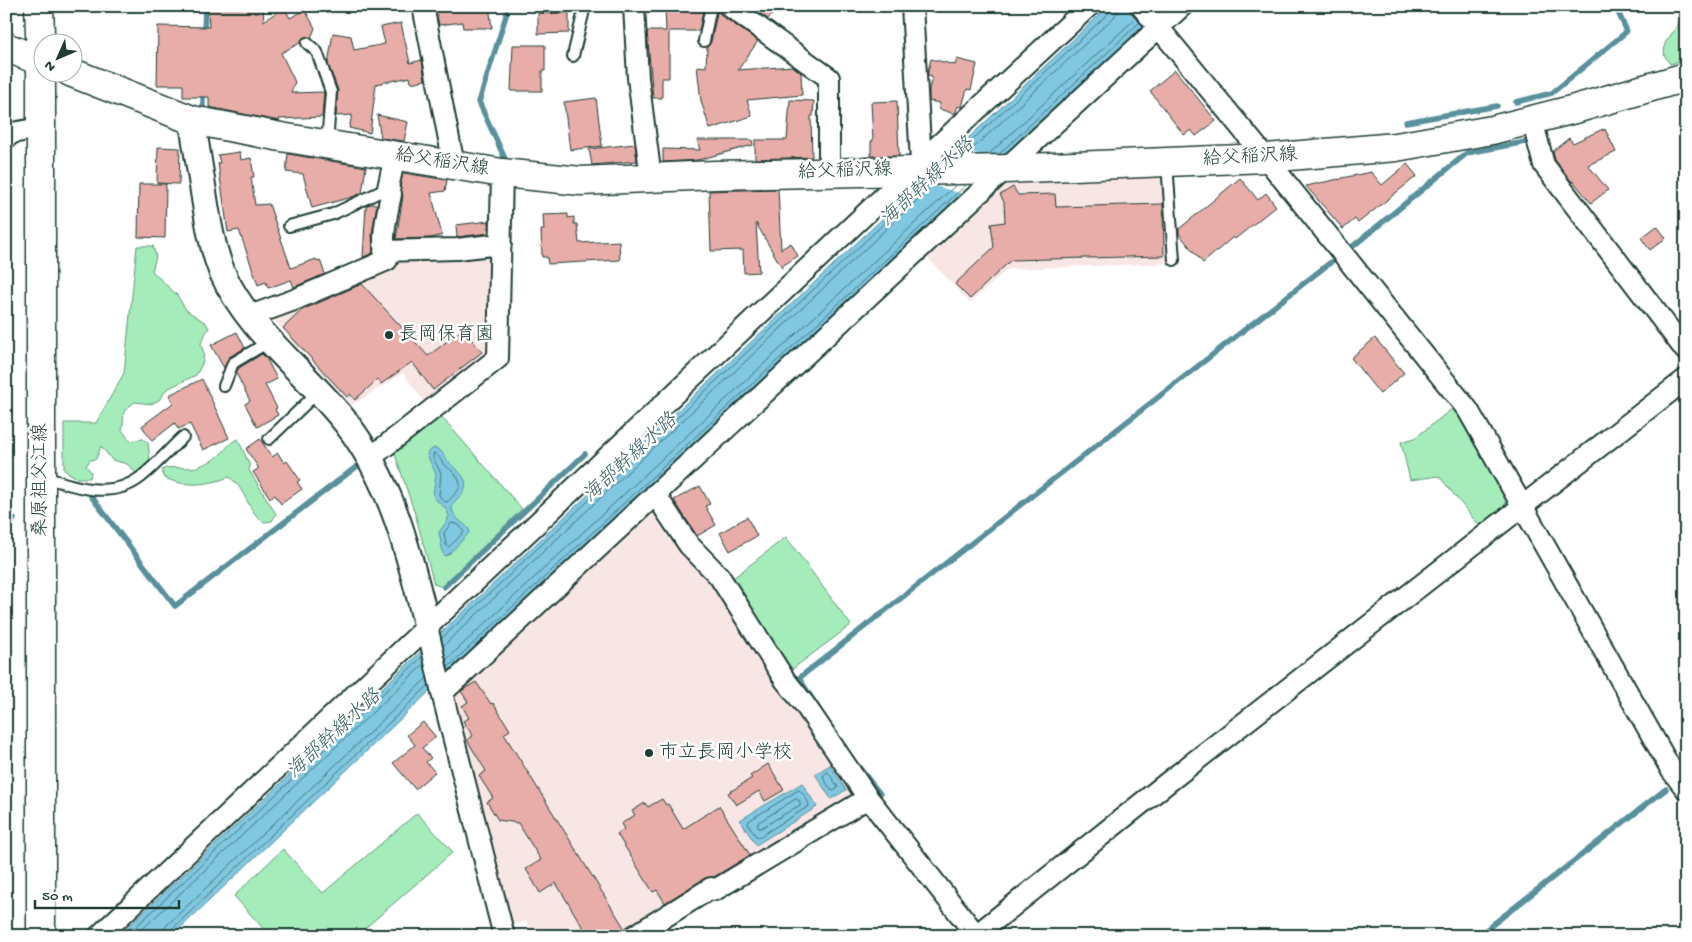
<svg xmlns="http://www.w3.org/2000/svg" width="1692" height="942" font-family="'Gochi Hand','Klee One',sans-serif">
	<rect width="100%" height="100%" fill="#fff"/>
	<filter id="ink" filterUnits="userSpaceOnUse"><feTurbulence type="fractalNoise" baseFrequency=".02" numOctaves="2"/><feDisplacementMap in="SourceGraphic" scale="10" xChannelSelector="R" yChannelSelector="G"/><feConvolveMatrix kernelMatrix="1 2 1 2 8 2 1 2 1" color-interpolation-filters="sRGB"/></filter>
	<g filter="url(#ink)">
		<path fill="#f8e6e5" d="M1165 176 1171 263 1008 269 970 303 924 254 1003 181Z
			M493 249 490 354 425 403 403 373 352 405 269 315 389 255Z
			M656 505 716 579 858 794 628 936H530L526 921 511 925 451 695Z"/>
		<path fill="#a4edbb" stroke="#629578" d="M1684 6H1686V59L1670 64 1664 55 1665 43 1678 25Z
			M137 246H153L156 257 152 271 177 295 186 310 206 323 209 328 203 338 201 344 204 354 202 364 196 375 167 389 159 400 151 404 135 402C118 414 126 412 122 430L130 441 143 439 148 443 150 462 136 473 127 464 112 460 101 446 96 459 90 460 86 466 91 472 90 478H77L64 470V423H96L124 373Z
			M1453 408 1459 416 1506 501 1504 509 1481 528 1439 476 1410 480 1401 442 1415 438Z
			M440 415 522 509 442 587 434 584 416 517 394 451Z
			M238 439 250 466 249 470 276 514 272 521 264 522C247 512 246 488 229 477 208 485 184 488 163 477L162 470C170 464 189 471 200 466 207 463 216 459 221 454 227 448 230 442 238 439Z
			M786 537 851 625 787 673 728 582Z
			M417 813 453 852 356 936H270L234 896 283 849 323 893Z"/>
		<path fill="#80c7e1" stroke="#59909c" d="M1109 6H1165L430 691 172 936H118Z
			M434 448C442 449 443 455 448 461 455 470 469 476 465 490 462 497 451 501 452 508 453 518 463 522 469 529V533L448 555 445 556 443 553 439 532 447 521 449 516 446 509 435 499 433 495 436 474 427 455 428 452Z
			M830 765 846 790 831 799 815 774Z
			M802 783 817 807 756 845 740 820Z"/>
		<path fill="#fff" d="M954 147 1002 161 966 195 918 181Z"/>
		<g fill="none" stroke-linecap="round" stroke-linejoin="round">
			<path stroke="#467479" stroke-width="1" d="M989 154 1136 18
				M999 154 1140 22
				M956 155 1110 12 1112 6
				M966 155 1114 17 1117 12 1118 6
				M434 453C440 456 440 460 444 465 445 466 450 469 451 470 467 485 459 490 447 502L442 500 439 495 441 473 433 458Z
				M452 523 459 525 464 532 449 547 446 545 444 533Z
				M441 639 924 186
				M443 646 933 185
				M446 660 956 185
				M448 667 966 185
				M828 772 838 787 834 791 831 790 823 777 824 775Z
				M799 790C803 792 809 802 809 806L759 837 756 836 748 824 749 821Z
				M796 799 800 801V805L761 828H758V823Z
				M126 936 422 657
				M135 936 424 664
				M163 936 164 930 167 925 427 678
				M169 936 171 930 429 685"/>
			<path stroke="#59909c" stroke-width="5.5" d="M204 34 205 6
				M1516 102 1552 93 1625 33 1626 29 1615 6
				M203 111V91
				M1406 122 1497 106
				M506 161 479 102 509 6
				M1352 247 1467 153 1531 141
				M91 496 175 606 360 464
				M6 525 14 519
				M444 587 585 454
				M816 705 799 678 1331 262
				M858 766 880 794
				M1478 936 1666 789"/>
		</g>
		<path fill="#e8ada9" stroke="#1f3d34" d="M435 6H489L492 28H463L462 22 439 25Z
			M665 6H704L699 31H669V78H662V98H653L647 31H666Z
			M750 6H781L768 19Z
			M284 7 290 18 305 10 315 28 311 38 304 37 302 39 300 43 281 53 295 82 291 93 324 92 322 117 279 119V121L209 107V97H183V85H157L158 26 209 27 208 9 263 8 264 21Z
			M718 8 722 16 758 41 738 70 793 66 801 73 802 95 747 100 752 116 710 129 701 101 697 66 706 67 707 47 711 42Z
			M538 13H569V33L538 34Z
			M401 23 410 63 422 60 425 80 411 83 410 77 376 84 370 133 349 128 352 115 336 116 338 90 328 64 333 33 351 36 354 50 385 44 381 27Z
			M513 45H545V71H542V91H511Z
			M931 59 955 65 957 59 977 64 971 90 967 89 962 107 958 106 955 114 939 109 940 103 929 101V89L932 77 928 76V71Z
			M1175 70 1216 121 1196 136 1191 130 1184 135 1150 91Z
			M596 98 602 146 570 150 564 102Z
			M790 100 814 101 813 116H811L812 157 755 159V140H787Z
			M897 101 899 156H871V141H873L871 102Z
			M377 115 408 122 404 141 381 138Z
			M1603 129V131L1605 129 1616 152 1588 165 1608 190 1591 203 1573 181 1572 182 1555 160 1553 151 1569 138 1573 143Z
			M697 140H752L753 145 698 160 663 162V149L700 150Z
			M635 144 637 161 592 165 589 149Z
			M158 147 180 148 179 184 157 183Z
			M240 152 241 160 251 158 254 177H251L255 205 269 204 291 268 316 259 317 261 320 260 325 274 294 287 291 280 268 288 266 282 258 285 239 230 228 232 218 163H220L218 155Z
			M288 154 366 167 362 193 352 197 312 208 303 174 286 172Z
			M1407 164 1417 176 1358 223 1355 219 1343 229 1306 186 1339 179 1340 180 1342 178 1371 172 1382 185Z
			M403 173 447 180 445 191 431 193 442 235 431 238 396 239 403 196 400 186Z
			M1240 178 1258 200 1266 193 1276 206 1235 239 1233 237 1203 263 1179 234V229Z
			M139 184H166L165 238 138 237Z
			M1013 187 1018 195 1055 194 1056 207 1163 204 1164 256 1011 260 970 299 955 284 994 247 991 224 1005 222 1004 202 1000 195Z
			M778 189 781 249 791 243 798 256 782 266V268L756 223 759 272 744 273 743 250 711 251 709 191Z
			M370 204H377L372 234 373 253 363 257 366 206Z
			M568 214V218L574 217V224H577L579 243 619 241 620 260 548 264 547 257H542L541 230H544L543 215Z
			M489 221V233L457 237 456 225Z
			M1657 226 1666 238 1650 250 1641 238Z
			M362 284 428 356 463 329 482 352 433 390 412 362 381 384 378 379 355 400 350 394 347 397 283 328 302 310Z
			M237 332 245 348 229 357 224 368 211 345Z
			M1375 338 1404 373 1380 394 1351 358Z
			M262 354 266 358 277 379 265 385 277 408 275 409 278 415 257 427 245 404 250 401 236 373 239 368Z
			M202 379 229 438 203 450 190 424 178 429 175 423 152 441 142 426 173 403 169 395Z
			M260 439 272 457 278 453 284 463 287 461 300 480 297 482 302 489 281 504 275 495 270 498 253 472 258 469V467L246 449Z
			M700 486 710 504 705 506 716 525 697 536 674 500Z
			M747 517 757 536 730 551 720 533Z
			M476 682 491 704 493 703 510 730 504 734 625 929 622 936H588L556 883 540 893 526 869 541 860 518 823 498 820 487 802 493 798 479 776 486 771 467 740 473 736 463 721 469 718 462 706 468 702 461 691Z
			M423 722 436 737 422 748 431 758 426 762 435 772 415 789 393 763 415 745 407 735Z
			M768 764 784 790 765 801 759 791 736 805 728 793 752 778 750 776Z
			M662 799 666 805 668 804 683 829 719 806 750 855 714 877 705 878 665 903 657 890 653 892 617 834 624 829 621 824 635 815 632 811 645 803 648 807Z"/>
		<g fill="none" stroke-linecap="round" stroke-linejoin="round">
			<defs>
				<path id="service" d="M545 7 570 6
					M704 41 711 6
					M307 43 317 52 331 92 327 144
					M573 56 585 6
					M1167 163 1174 260
					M289 226 333 214 388 188
					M224 386 233 363 270 341
					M269 439 318 392
					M42 476C74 487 112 500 141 477 156 465 169 450 183 437"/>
				<path id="minor" d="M423 6 454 165
					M634 6 638 78 651 178
					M729 6 829 78V172
					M912 6 921 162
					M1141 6 1266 158 1468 410 1672 771 1686 789
					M1532 120 1544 165 1686 351
					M6 138 12 133 40 128
					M384 251 457 249 501 244
					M250 316 294 300 387 260C380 238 387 216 391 194L388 188 395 156
					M370 458 498 358 502 173
					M655 494 689 545 719 576 785 680 805 705 868 798 977 936
					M427 626 442 693 504 936
					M442 693 1005 169 1182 6
					M99 936 912 170 1089 6
					M634 936 711 888 715 890 868 798
					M975 936 1167 783 1686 379"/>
				<path id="tertiary" d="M192 120C196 145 200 170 204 195 208 221 212 247 222 272 249 333 307 372 347 424 393 484 409 554 427 626"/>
				<path id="secondary" d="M39 6 41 61V936
					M6 47 42 62
					M70 72 192 120 281 137 502 173 581 181 715 175 1005 169 1167 162 1266 158 1396 147 1492 130 1575 109 1686 77"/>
			</defs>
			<use href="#service" stroke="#1f3d34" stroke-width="14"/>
			<use href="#minor" stroke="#1f3d34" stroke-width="24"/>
			<use href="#tertiary" stroke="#1f3d34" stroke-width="29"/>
			<use href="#secondary" stroke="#1f3d34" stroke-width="31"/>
			<use href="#service" stroke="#fff" stroke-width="10"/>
			<use href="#minor" stroke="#fff" stroke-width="20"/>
			<use href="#tertiary" stroke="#fff" stroke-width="25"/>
			<use href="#secondary" stroke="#fff" stroke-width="28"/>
		</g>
	</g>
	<g fill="#1f3d34" stroke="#fff" stroke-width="2">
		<circle cx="389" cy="335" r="5"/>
		<circle cx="649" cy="753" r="5"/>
	</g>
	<g text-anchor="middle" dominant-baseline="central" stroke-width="5" stroke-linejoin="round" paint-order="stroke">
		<g font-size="19" fill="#1f3d34" stroke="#fff">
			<text transform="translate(1250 158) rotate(-3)">給父稲沢線</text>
			<text transform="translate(442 163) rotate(9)">給父稲沢線</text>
			<text transform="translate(845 172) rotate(-2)">給父稲沢線</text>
			<text transform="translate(41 480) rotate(-90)">桑原祖父江線</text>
		</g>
		<g font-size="19" fill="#1f3d34" stroke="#fff" text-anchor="start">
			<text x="399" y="335">長岡保育園</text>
			<text x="659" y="753">市立長岡小学校</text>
		</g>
		<g font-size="20" font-style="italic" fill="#37605f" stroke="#fff">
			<text transform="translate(928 183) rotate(-43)">海部幹線水路</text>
			<text transform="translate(631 459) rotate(-43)">海部幹線水路</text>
			<text transform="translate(335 735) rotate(-43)">海部幹線水路</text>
		</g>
	</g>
	<rect width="1692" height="942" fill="none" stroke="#fff" stroke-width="25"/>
	<rect x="12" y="12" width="1667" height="917" fill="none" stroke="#1f3d34" stroke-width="2" filter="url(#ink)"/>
	<g transform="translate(58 58) rotate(225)"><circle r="24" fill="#ffffff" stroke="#a5b1ae"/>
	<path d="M0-4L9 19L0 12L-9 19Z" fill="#1f3d34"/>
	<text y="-8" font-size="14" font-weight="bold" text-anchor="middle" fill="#1f3d34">N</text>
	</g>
	<path d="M35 900v8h144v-8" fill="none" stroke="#1f3d34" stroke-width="2.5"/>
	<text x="42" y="900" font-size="15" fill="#1f3d34" stroke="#ffffff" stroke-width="4" paint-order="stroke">50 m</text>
</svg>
